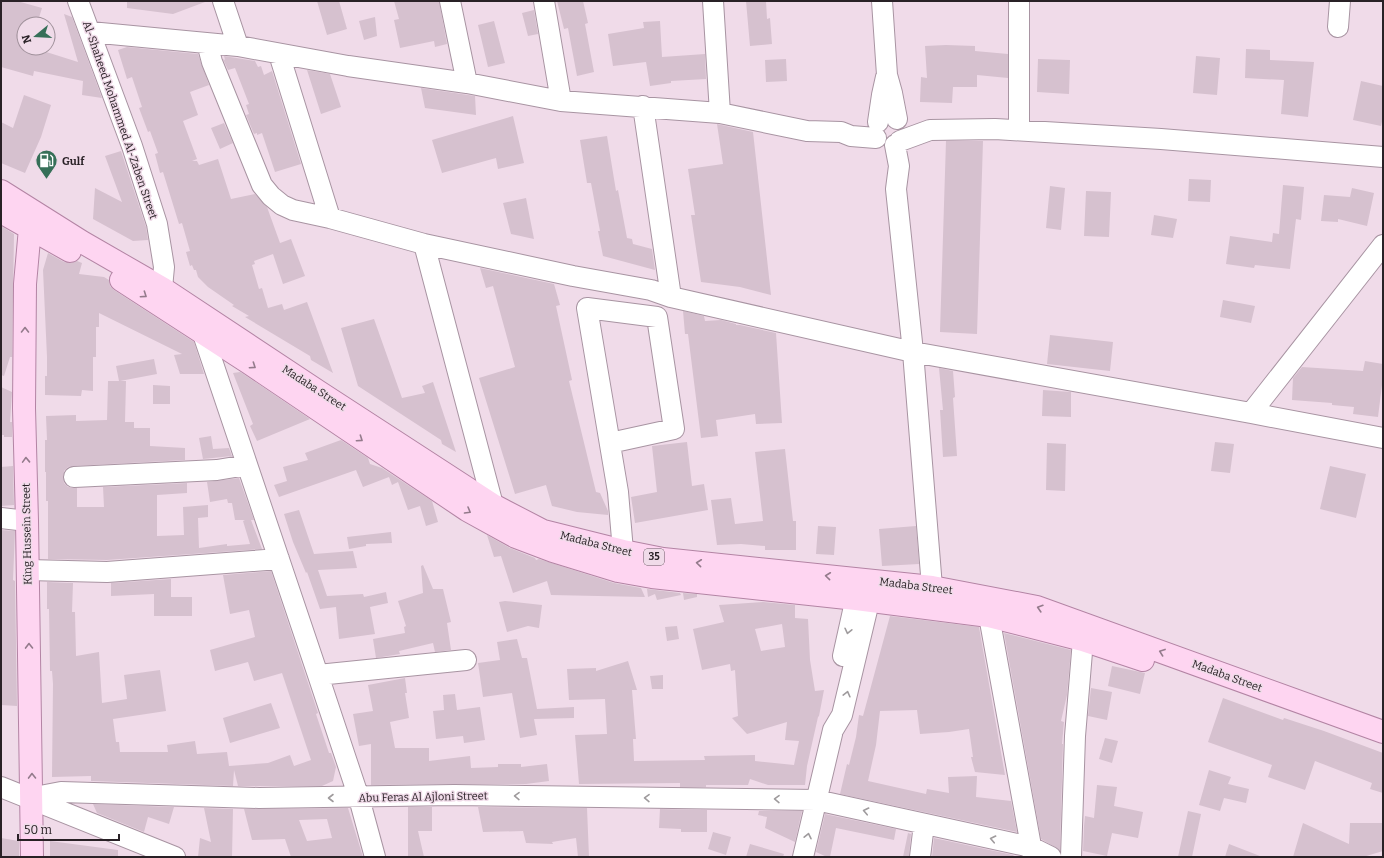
<svg xmlns="http://www.w3.org/2000/svg" width="1384" height="858" font-family="Bitter,serif">
	<rect width="100%" height="100%" fill="#f0dbe9"/>
	<path fill="#d6c1cf" fill-rule="evenodd" d="M1 1H17L42 8 37 24H24V48H40V50L78 62 64 14 72 17 102 98 82 95 83 81 34 71 33 76 1 67Z
		M127 1H205V2L173 14 127 8Z
		M317 1H339L347 29 327 35Z
		M394 1H439L447 44 435 47 434 41 400 48 394 20 399 19Z
		M557 1H583L588 23 585 24 594 72 577 76 568 28 564 29Z
		M746 1H766L767 19 770 18 772 44 750 46Z
		M534 10 538 34 528 36 522 13Z
		M375 17 377 36 364 40 359 21Z
		M494 21 505 63 488 67 478 25Z
		M660 21 662 57 705 54 706 79 671 81V83L650 86 646 62 613 66 608 34 644 28 643 22Z
		M946 45 975 46V51L1008 54V78L977 75V87H953L952 103 920 102 921 77 927 78 925 46Z
		M127 47 198 54 209 85 190 92 198 115 183 121 197 159 192 161H197L199 165 218 159 231 199 255 194 267 207 280 243 291 239 305 276 283 284 273 254 254 261 255 264 252 265 259 289 262 288 268 308 282 304 284 310 307 302 333 373 311 360 310 356 245 317 249 316 232 306 234 305 208 287 198 277 196 270H194L192 265 190 266 186 252 190 251 182 223 179 224 163 172 160 173 155 154 158 153 150 131 148 132 139 108 142 107 132 77 127 79 118 50Z
		M1246 49 1270 50V60L1314 62 1308 117 1281 114 1284 80 1245 78Z
		M224 56 255 61 258 67 261 66 264 75 272 71 301 164 275 172 262 133 257 135V133L254 134 246 115 249 114 246 105 249 104 235 68 228 70 223 59 225 60Z
		M1196 56 1220 58 1217 95 1193 93Z
		M786 59 787 81 766 82 765 60Z
		M1038 59 1070 60 1069 94 1037 92Z
		M307 70 330 74 341 107 321 114Z
		M1361 81 1383 86V117L1381 126 1353 120Z
		M421 88 475 96 476 115 425 108Z
		M24 95 51 105 41 137 25 173 1 163V122L13 128Z
		M513 116 524 163 498 169 496 158 442 173 432 140Z
		M224 123 233 143 220 149 211 128Z
		M717 124 753 132 771 295 740 287 701 282 691 215H695L688 169 723 164Z
		M607 136 616 191 618 190 627 238 632 239 633 244 652 249 655 270 603 256 598 231H600L591 183H587L580 140Z
		M946 141H983L977 334 940 332Z
		M121 151 146 227 148 240 133 241 93 219 95 188 122 202 105 156Z
		M1189 179 1211 180 1210 202 1188 201Z
		M1283 185 1304 187 1301 220 1296 219 1290 269 1255 265 1254 268 1226 264 1230 236 1272 242 1273 233 1279 234Z
		M1050 186 1065 188 1061 230 1046 228Z
		M1352 188 1374 193 1367 226 1338 219V222L1321 221 1324 195 1350 197Z
		M1086 191 1111 192 1109 237 1084 236Z
		M526 198 534 239 511 234 503 203Z
		M1154 215 1177 219 1173 238 1151 235Z
		M1 226 14 234 12 357H10L4 376 1 375Z
		M48 253 64 262 70 263 77 261 82 263 79 274 104 277 109 280 110 286 114 290 194 342 204 374H180L174 355 182 354 99 313V327H96V357H93V391L82 390 81 396 45 395V376H47V357L43 270Z
		M480 268 554 284 560 305 556 306 572 380 569 381 596 492 600 493 608 511V515L577 512 552 506 546 485 515 494 479 378 515 367 493 286 486 288Z
		M1223 300 1255 306 1251 323 1220 317Z
		M683 311 704 316 705 321 721 320 736 324V325H740L776 333 782 423 756 424 755 414 716 420 718 436 701 438 688 334H685Z
		M374 319 402 398 425 393 422 386 433 382 456 452 442 444 441 440 358 386 341 328Z
		M1050 335 1113 342 1110 371 1047 364Z
		M154 359 157 374 120 381H126L125 422H134V428H150V446L185 448V460L73 466 68 467 64 471 63 478 64 483 68 487 77 488V507H104L103 487 187 483V493L157 495V536L184 535 183 507 208 505V517L198 518 199 548 227 544V546L250 544 243 521 245 520H235L232 503H228L227 499 210 502 207 482 239 478 254 520H251L262 549 107 560 48 559V501H46V472H45V440H47L46 416 76 415V421L107 420 108 381H119L116 366Z
		M1365 361 1383 364V385H1382L1378 417 1353 414 1354 407 1332 405V403L1292 400 1293 378 1302 367 1363 371Z
		M939 368 953 371 955 397 953 398 957 456 943 457 940 410H943Z
		M240 372 242 373 310 419 257 441 250 426 253 424 233 373Z
		M153 385 170 386V404H153Z
		M1 387 12 392 10 422H12V437H4V435H1Z
		M1043 390 1071 392V417L1042 416Z
		M211 436 213 449 229 448 232 456 203 459 199 438Z
		M341 440 368 458 370 464 382 468 432 501 438 522 426 526 420 506 408 510 398 482 392 485 389 477 363 487 356 470 279 497 274 485 287 481 283 467 308 460 305 453Z
		M687 442 692 486 704 484 708 510 635 523 631 497 657 492 652 446Z
		M1215 442 1234 444 1230 473 1211 471Z
		M1047 443 1066 444 1065 491 1046 490Z
		M785 449 793 521H796V550H765V546L741 544 717 545 711 500 731 498 735 524 763 521 755 452Z
		M13 466 14 505 1 506V467Z
		M1330 466 1366 474 1356 518 1320 509Z
		M299 510 314 554 353 551 357 568 318 570 327 596 363 594 364 597 386 592 388 603 370 607 375 634 339 639 336 607 320 609 307 572 306 573 293 542 284 514Z
		M818 526 836 527 834 555 816 554Z
		M916 526 919 564 882 566 879 529Z
		M1 530 15 531 13 580 15 581 17 706 1 705Z
		M391 532 392 543 366 544V546L349 549 347 537Z
		M487 535 510 548 535 558 536 560 539 559 614 583 641 588 645 597 551 595 547 581 513 593 501 556 494 557Z
		M423 565 433 589H443L451 622 447 623 451 650 435 652 433 643 399 651 400 654 376 658 373 639 405 633 404 627 406 626 398 601 423 593 421 566Z
		M271 571 318 713 316 714 329 753H331L336 767 333 781 322 786H238L234 770 233 786 91 781V776L52 777 53 684 52 671H50L49 609H47V582L73 583 72 612H75L76 656 99 652 102 703 127 699 124 675 160 670 166 711 113 719 116 742H119L120 752H168L167 745 195 741 197 754 227 752 229 766 268 763 290 755 294 766 311 760 282 673 254 681 248 662 215 671 210 650 255 637 249 610 230 614 223 575Z
		M171 579V597H192V616H154V594L111 596V583Z
		M647 589 680 593 681 595 657 600 655 594 648 597Z
		M683 593 697 594V597L684 600Z
		M505 601 542 605 539 628 528 626 507 632 499 602Z
		M763 602 795 605V618L808 619 810 660 815 691 824 690 819 716 818 717 807 766 805 785H768L750 779 748 785H706V787H680V783L579 784 575 735 607 734 605 699 569 700 567 669 596 668V671L628 661 637 690H632L636 739H633L634 761 705 760 704 756 755 755V761L794 765 799 741 785 740 787 722 747 734 732 718 738 716 735 670 731 671 730 664 702 670 693 629 724 622 719 605ZM782 624 785 647 761 651 755 629Z
		M890 616 979 627 1005 775 975 772 971 757H973L969 729 949 732 920 734 917 710 880 711 876 745 868 781 926 794 927 789 949 793 948 777 977 776 976 797 1011 801 1017 832 840 794 847 764 849 765 856 737 859 715 863 716Z
		M677 626 679 639 667 641 665 627Z
		M1004 633 1071 650 1067 695 1061 721 1064 722 1062 744H1063L1060 850 1041 839Z
		M517 639 522 658H527L537 709 574 707V718L534 719 537 735 520 738 512 693 483 697 478 663 500 660 497 642Z
		M1112 666 1145 673 1140 694 1108 686Z
		M663 675V689H652L650 676Z
		M405 678 407 693H405L409 718 390 722 395 748H429V761L470 756 471 768 498 767V764H521V767L547 764 549 781 526 784H454L371 785V744L359 746 353 714 373 711 368 685Z
		M1091 688 1112 692 1107 720 1088 716Z
		M455 694 457 710 480 707 485 740 464 743 463 736 436 739 433 711 444 710 443 695Z
		M1223 698 1283 720 1284 718 1324 731 1383 753V793L1370 789 1372 783 1315 761 1305 790 1268 777 1272 765 1208 742Z
		M271 703 280 728 230 743 223 718Z
		M1105 738 1118 741 1112 763 1099 759Z
		M1209 770 1231 777 1228 784 1249 789 1246 803 1224 798 1220 811 1199 805Z
		M1097 785 1117 787 1114 806 1143 812 1138 838 1112 833 1107 856 1083 851 1084 826 1085 816 1094 818Z
		M93 804 174 807 169 824 148 817 144 832 97 813Z
		M408 807H432V831H418L424 857H408Z
		M478 807 587 808 589 857H578L576 838 552 842 553 844 526 843 523 831 483 832Z
		M204 808 233 809 232 857H198L200 838 211 842Z
		M348 808 363 857H291L285 839 252 840 244 809ZM327 819 332 838 307 841 299 820Z
		M660 809 707 810V832H681V829L659 828Z
		M759 811H802L795 842 765 828 767 817 758 815Z
		M1188 811 1201 814 1192 857H1178Z
		M825 814 896 829 894 840 836 828 830 857H827L816 852Z
		M1303 823 1349 844 1350 823H1383V851L1363 857H1293Z
		M713 832 731 837 726 855 708 849Z
		M908 833 911 834 909 857H903Z
		M1 838 19 841V857H1Z
		M934 838 1013 855 1015 857H932Z
		M50 841 118 850V857H50Z
		M750 844 784 854 783 857H746Z
		M1229 844 1260 856V857H1225Z"/>
	<g fill="none" stroke-linecap="round" stroke-linejoin="round">
		<defs>
			<path id="minor" d="M78 1 132 146 157 224 164 267 162 288
				M223 1 238 46
				M450 1 467 83
				M544 1 561 101
				M713 1 720 113
				M882 1 887 75 892 93 897 119
				M1338 27 1340 1
				M90 32 238 46 348 66 467 83 561 101 720 113 807 131 841 132 851 136 876 138
				M207 43 212 62 262 185 271 196 282 205 293 210 330 218 424 244 573 276 651 290 671 297 913 352 1251 413 1383 438
				M279 54 330 218
				M643 106 671 297
				M878 122 882 95 886 77
				M1019 130V1
				M900 141 930 130 995 129 1161 139 1383 157
				M895 145 899 166 896 189 913 352 932 587
				M424 244 493 505
				M203 334 318 675 359 798 375 857
				M1251 413 1383 245
				M610 443 674 429 657 317 587 308 618 492 623 551 619 565
				M74 477 217 470 247 465
				M1 518 27 521
				M28 570 107 572 279 559
				M989 616 1033 857
				M843 656 859 584
				M318 675 466 660
				M1 787 175 857
				M32 799 40 796 61 792 259 798 454 795 816 800 1031 847 1051 857
				M803 857 833 730 842 715 873 585
				M920 857 924 824
				M1071 857 1075 736 1083 640"/>
			<path id="major" d="M1 191 82 242 162 288 319 392 493 505 543 531 623 551 663 559 932 587 1037 607 1383 732
				M1 212 70 251
				M31 217 25 284 24 408 27 521 32 857
				M121 280 249 363 467 510 516 537 553 551 618 571 652 577 856 599 989 616 1083 640 1143 660"/>
		</defs>
		<use href="#minor" stroke="#a894a2" stroke-width="22"/>
		<use href="#major" stroke="#b384a4" stroke-width="24"/>
		<use href="#minor" stroke="#fff" stroke-width="20"/>
		<use href="#major" stroke="#fed5f1" stroke-width="22"/>
	</g>
	<defs><path id="oneway-chevron" d="M-2-3.5L2.5 0L-2 3.5" fill="none" stroke-width="1.6" stroke-linecap="round" stroke-linejoin="round"/></defs>
	<g stroke="#947b8c">
		<use href="#oneway-chevron" transform="translate(144 295) rotate(34)"/>
		<use href="#oneway-chevron" transform="translate(25 330) rotate(-90)"/>
		<use href="#oneway-chevron" transform="translate(253 366) rotate(34)"/>
		<use href="#oneway-chevron" transform="translate(360 439) rotate(34)"/>
		<use href="#oneway-chevron" transform="translate(26 460) rotate(-92)"/>
		<use href="#oneway-chevron" transform="translate(468 511) rotate(30)"/>
		<use href="#oneway-chevron" transform="translate(699 563) rotate(-174)"/>
		<use href="#oneway-chevron" transform="translate(828 576) rotate(-174)"/>
		<use href="#oneway-chevron" transform="translate(1040 608) rotate(-163)"/>
		<use href="#oneway-chevron" transform="translate(29 646) rotate(-91)"/>
		<use href="#oneway-chevron" transform="translate(1162 652) rotate(-160)"/>
		<use href="#oneway-chevron" transform="translate(32 776) rotate(-91)"/>
	</g>
	<g stroke="#9f9b9d">
		<use href="#oneway-chevron" transform="translate(848 631) rotate(103)"/>
		<use href="#oneway-chevron" transform="translate(847 694) rotate(-76)"/>
		<use href="#oneway-chevron" transform="translate(517 796) rotate(-179)"/>
		<use href="#oneway-chevron" transform="translate(331 798) rotate(180)"/>
		<use href="#oneway-chevron" transform="translate(647 798) rotate(-179)"/>
		<use href="#oneway-chevron" transform="translate(777 799) rotate(-179)"/>
		<use href="#oneway-chevron" transform="translate(866 811) rotate(-168)"/>
		<use href="#oneway-chevron" transform="translate(808 836) rotate(-78)"/>
		<use href="#oneway-chevron" transform="translate(993 839) rotate(-168)"/>
	</g>
	<defs>
		<symbol id="fuel-pin" viewBox="-11 -11 22 30"><path d="M0 17L-7.5 6A9.5 9.5 0 1 1 7.5 6Z" fill="#366f58" stroke="#f0dbe9"/><path d="M-5.5-6h7V0h2V4h1.3V-2.5L3-4.5l.8-.8L6-3V5H2.5V1h-1V6h-7ZM-4.2-4.7v3.2H.2V-4.7Z" fill="#fff"/></symbol>
	</defs>
	<g fill-rule="evenodd">
		<use href="#fuel-pin" x="34" y="148" width="25" height="34"/>
	</g>
	<g text-anchor="middle" dominant-baseline="central" stroke-width="3" stroke-linejoin="round" paint-order="stroke">
		<rect fill="#f0dbe9" stroke="#655960" stroke-width="1" x="644" y="549" width="20" height="16" rx="3"/>
		<g font-size="10" font-weight="bold" fill="#292126">
			<text x="654" y="557">35</text>
		</g>
		<g font-size="11" fill="#292126" stroke="#f0dbe9">
			<text transform="translate(120 120) rotate(71)">Al-Shaheed Mohammed Al-Zaben Street</text>
			<text transform="translate(314 388) rotate(33)">Madaba Street</text>
			<text transform="translate(27 534) rotate(-91)">King Hussein Street</text>
			<text transform="translate(596 544) rotate(14)">Madaba Street</text>
			<text transform="translate(916 586) rotate(7)">Madaba Street</text>
			<text transform="translate(1227 676) rotate(20)">Madaba Street</text>
			<text transform="translate(423 797) rotate(-1)">Abu Feras Al Ajloni Street</text>
		</g>
		<g font-size="11" font-weight="bold" fill="#292126" stroke="#f0dbe9" text-anchor="start">
			<text x="62" y="161">Gulf</text>
		</g>
	</g>
	<rect width="1384" height="858" fill="none" stroke="#292126" stroke-width="4"/>
	<g transform="translate(36 36) rotate(252)"><circle r="19" fill="#f0dbe9" stroke="#a0919b"/>
	<path d="M0-3L7 15L0 10L-7 15Z" fill="#366f58"/>
	<text y="-6" font-size="11" font-weight="bold" text-anchor="middle" fill="#292126">N</text>
	</g>
	<path d="M18 834v6h101v-6" fill="none" stroke="#292126" stroke-width="2"/>
	<text x="24" y="834" font-size="12" fill="#292126" stroke="#f0dbe9" stroke-width="3" paint-order="stroke">50 m</text>
</svg>
